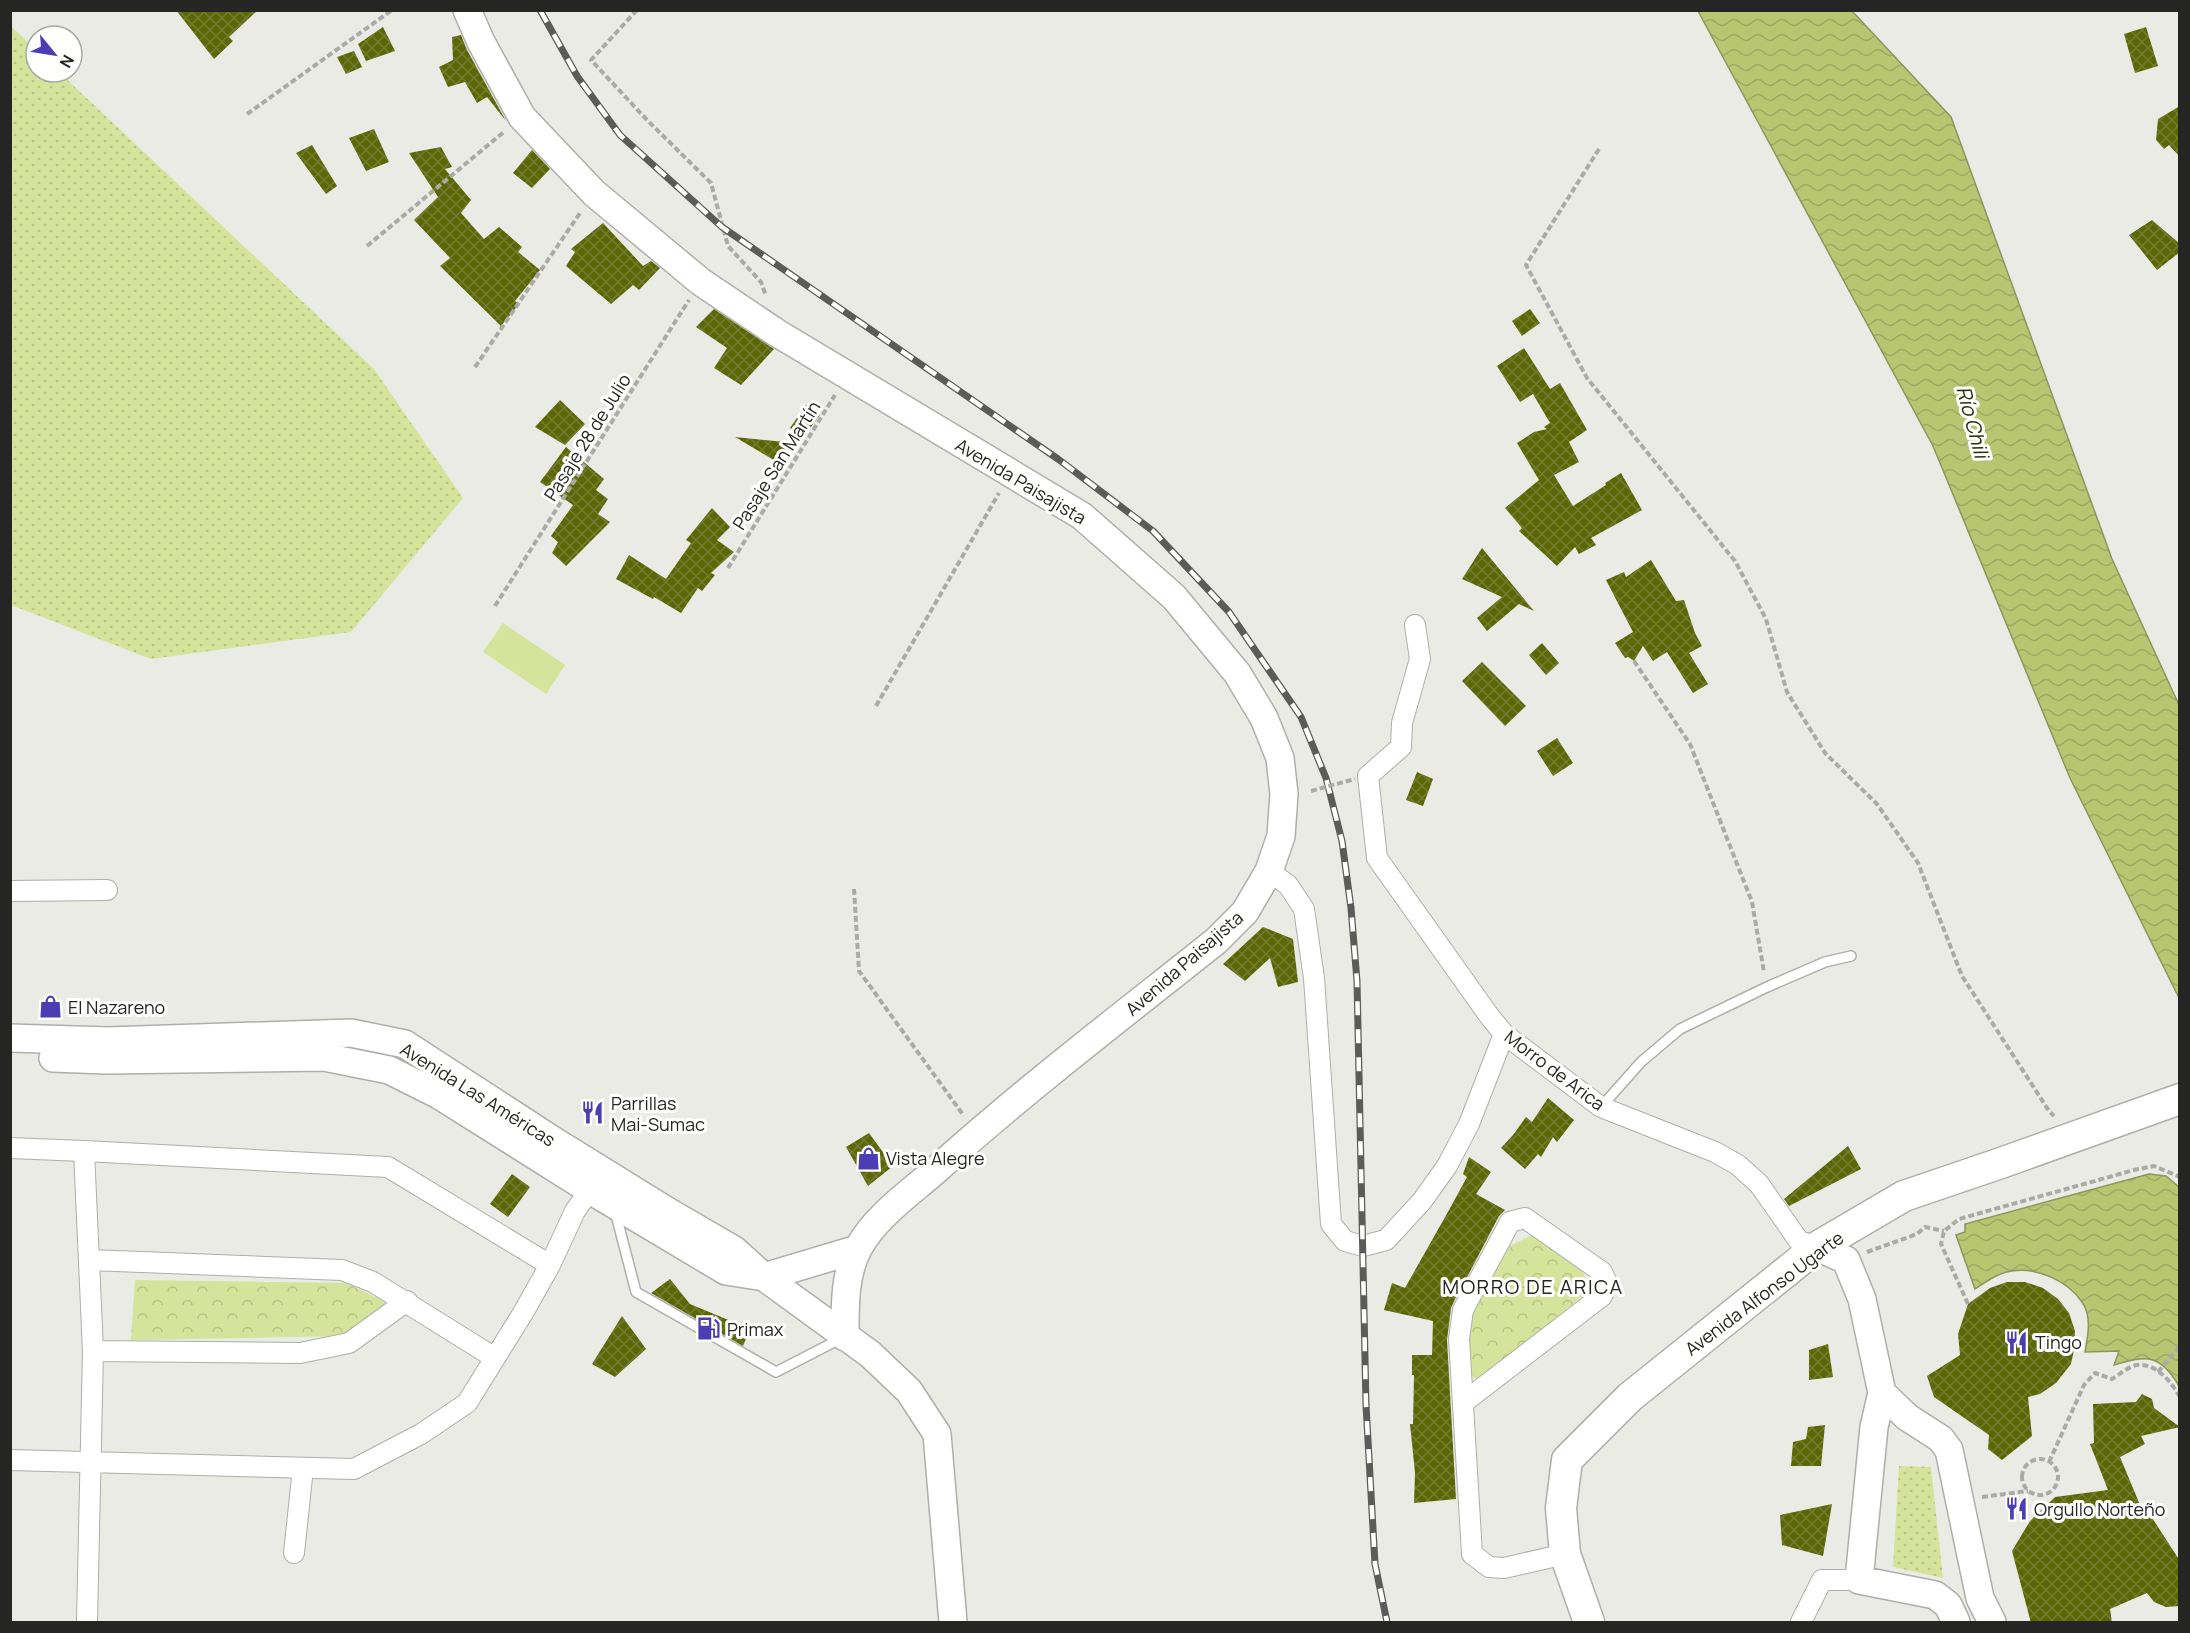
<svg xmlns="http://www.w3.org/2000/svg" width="2190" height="1633" font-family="Manrope,sans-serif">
	<defs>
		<pattern id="grass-dots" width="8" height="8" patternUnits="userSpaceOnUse" patternTransform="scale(1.5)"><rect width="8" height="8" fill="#d6e39a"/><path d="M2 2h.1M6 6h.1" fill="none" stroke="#b8c385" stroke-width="1.8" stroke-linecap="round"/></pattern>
		<pattern id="park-crowns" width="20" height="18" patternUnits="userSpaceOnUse" patternTransform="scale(1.5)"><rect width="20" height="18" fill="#d6e39a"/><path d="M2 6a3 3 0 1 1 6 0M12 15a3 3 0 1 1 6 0" fill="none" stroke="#b8c385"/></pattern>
		<pattern id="water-waves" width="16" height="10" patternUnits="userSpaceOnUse" patternTransform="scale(1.5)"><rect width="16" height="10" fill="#b8c672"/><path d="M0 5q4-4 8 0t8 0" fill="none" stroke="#9eaa63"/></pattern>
		<pattern id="building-cross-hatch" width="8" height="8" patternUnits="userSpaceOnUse" patternTransform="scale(1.5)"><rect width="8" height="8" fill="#5b6604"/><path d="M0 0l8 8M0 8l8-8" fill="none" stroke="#747c32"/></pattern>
	</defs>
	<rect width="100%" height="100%" fill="#eaebe5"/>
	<path fill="url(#grass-dots)" d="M11 26 36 50V72H59L374 369 463 498 351 632 151 659 11 605Z
		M1899 1466 1931 1467 1943 1578 1893 1567Z"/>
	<path fill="url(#park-crowns)" d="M1532 1235 1581 1269 1587 1281 1585 1294 1478 1381 1469 1373V1317L1510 1246Z
		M135 1280 346 1283 394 1306 347 1336 131 1340Z"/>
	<path fill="#d6e39a" d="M503 623 565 665 546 694 483 652Z"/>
	<path fill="url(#water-waves)" stroke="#8c965b" stroke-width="1.5" d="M1698 11H1852L1951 117 2112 559 2179 705V998L2070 778 1933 446Z
		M2149 1174 2166 1176 2179 1187V1386C2160 1354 2148 1355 2114 1365L2119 1351 2085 1352C2088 1336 2092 1316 2082 1302 2068 1281 2037 1267 2012 1271 1998 1273 1987 1281 1975 1289L1956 1235 1965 1232V1224Z"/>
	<path fill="url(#building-cross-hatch)" d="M176 10H258L229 37 233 41 214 59Z
		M383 27 395 51 366 61 358 44Z
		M2146 27 2158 66 2135 73 2124 34Z
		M461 35 467 50 506 121 487 97 477 103 465 82 448 87 439 67 453 60 452 37Z
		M354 51 362 67 346 74 337 57Z
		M2180 106V157L2169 145 2164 149 2156 140 2158 119Z
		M374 129 389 162 366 171 349 138Z
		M312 145 337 186 326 194 296 153Z
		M441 147 452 167 445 169 471 200 461 213 484 239 499 227 522 247 518 252 540 270 515 301 519 304 501 326 440 266 450 258 414 220 438 197 409 153Z
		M532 150 550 169 532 188 513 173Z
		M2152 220 2180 244V252L2157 270 2129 235Z
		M603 223 643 266 651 261 660 268 639 290 633 285 611 304 566 266 575 252 571 249Z
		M714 309 774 349 741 385 714 368 727 348 696 327Z
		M1530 309 1540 323 1522 336 1512 321Z
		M1524 348 1550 389 1560 383 1587 430 1569 442 1579 462 1554 475 1573 506 1606 485 1605 483 1621 473 1642 510 1591 538 1596 545 1579 554 1575 547 1557 566 1519 531 1522 528 1505 508 1539 480 1517 443 1534 432 1547 429 1544 427 1550 423 1533 394 1520 402 1497 366Z
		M560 400 585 424 565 445 535 427Z
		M806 405 820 415 804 436 790 428Z
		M735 437 795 443 782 465Z
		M566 447 604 479 596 490 608 499 598 514 610 522 566 566 552 553 558 542 551 536 573 505 540 482Z
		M712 508 730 527 717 540 734 552 711 573 715 575 702 591 698 588 681 613 654 597 653 599 616 579 629 555 666 579 691 543 686 540Z
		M1482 548 1534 611 1519 604 1487 631 1477 618 1502 597 1462 579Z
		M1651 560 1676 601 1684 600 1695 633 1702 646 1689 653 1708 684 1693 693 1667 652 1653 661 1643 646 1634 661 1628 657 1625 658 1615 643 1633 632 1606 580 1624 572 1626 577Z
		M1542 643 1559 663 1546 675 1529 655Z
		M1482 662 1526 706 1505 726 1462 681Z
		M1557 738 1573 763 1553 776 1537 751Z
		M1417 772 1433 779 1423 806 1406 800Z
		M1263 927 1293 939 1298 982 1278 987 1270 958 1245 981 1223 964Z
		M1548 1098 1574 1120 1557 1142 1553 1137 1541 1157 1538 1154 1525 1169 1501 1148 1513 1135 1526 1117 1532 1122Z
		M869 1133 893 1166 868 1186 846 1147Z
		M1848 1146 1861 1169 1789 1206 1784 1199Z
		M1469 1157 1491 1172 1476 1194 1505 1210 1499 1216 1464 1283 1458 1279 1456 1297 1451 1308 1447 1340 1456 1499 1414 1503 1415 1473 1410 1424H1413L1414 1375H1412V1355H1432L1433 1321 1384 1310 1392 1283 1405 1288 1449 1210 1467 1177 1463 1174Z
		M512 1174 530 1187 508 1217 490 1204Z
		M670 1279 690 1304 750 1329 743 1346 651 1293Z
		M2007 1282H2025L2043 1288 2058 1299 2069 1313 2075 1331 2074 1350 2071 1364 2056 1383 2040 1394 2028 1397 2032 1436 2002 1460 1988 1449 1989 1435 1934 1397 1927 1376 1960 1355 1958 1334 1968 1304 1990 1288Z
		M622 1316 646 1349 615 1377 592 1364Z
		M1828 1344 1833 1377 1809 1380V1350Z
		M2142 1394 2152 1399 2154 1408 2180 1427 2141 1436 2145 1444 2120 1457 2143 1512 2147 1510 2180 1561V1606L2166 1607 2154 1602 2147 1593 2110 1609 2112 1623H2031L2012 1551 2030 1521 2055 1497 2108 1490 2090 1444 2094 1443 2093 1404 2136 1402Z
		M1825 1425 1821 1466H1791L1793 1442 1806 1439 1808 1427Z
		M1832 1504 1823 1556 1782 1545 1780 1515Z"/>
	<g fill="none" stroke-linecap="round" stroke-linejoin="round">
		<defs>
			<path id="lane" d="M1601 1107 1641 1062 1680 1029 1767 987 1825 962 1851 956
				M615 1211 636 1292 776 1372 842 1338"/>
			<path id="street" d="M1415 625 1420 659 1402 723 1401 747 1368 776 1377 858 1490 1017 1504 1034 1601 1107 1715 1152 1738 1165 1759 1184 1799 1241 1817 1247
				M1269 871 1288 885 1304 909 1314 978 1331 1224 1345 1241 1363 1246 1386 1240 1422 1201 1447 1166 1469 1124 1504 1034
				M10 891 107 890
				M10 1148 84 1151 93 1351 87 1622
				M84 1151 388 1167 550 1265
				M90 1260 342 1270 373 1282 495 1358
				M93 1351 300 1353 349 1343 407 1301
				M1464 1402 1602 1296 1607 1283 1602 1272 1525 1218 1510 1222 1463 1310 1459 1339 1472 1554 1489 1567 1504 1568 1565 1554
				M10 1460 354 1469 421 1434 467 1403 523 1313 550 1265 575 1211 590 1190
				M294 1553 303 1468
				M1801 1622 1822 1580H1859"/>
			<path id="secondary" d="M467 10 481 42 522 117 594 193 701 282 777 333 1082 516 1174 597 1237 673 1264 718 1280 758 1284 794 1281 836 1269 871 1245 912 1216 941C1122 1016 1026 1089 936 1170 910 1193 876 1216 859 1247 844 1273 845 1308 845 1337
				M10 1038 108 1041 351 1033 405 1044 551 1139 667 1211 734 1250 764 1277 870 1354 909 1391 937 1434 953 1622
				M53 1058 106 1060 324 1057 389 1070 439 1095 590 1190 726 1271 764 1277 858 1249
				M1817 1247 1846 1260 1862 1299 1882 1393 1874 1427 1859 1580 1935 1595 1948 1605 1956 1622
				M1882 1393 1907 1417 1941 1439 1949 1450 1980 1598 1992 1622"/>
			<path id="primary" d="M1589 1622 1565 1554 1561 1508 1567 1460 1630 1397 1817 1247 1904 1196 2001 1163 2180 1099"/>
		</defs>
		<use href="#lane" stroke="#aeafaa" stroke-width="12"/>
		<use href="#street" stroke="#aeafaa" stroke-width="22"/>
		<use href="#secondary" stroke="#aeafaa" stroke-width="30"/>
		<use href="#primary" stroke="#aeafaa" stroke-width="33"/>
		<path stroke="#aaaba6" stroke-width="4" stroke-dasharray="6 3" stroke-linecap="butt" d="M637 10 591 60 647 120 711 183 728 246 761 282 766 296
			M247 114 392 10
			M1599 149 1526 265 1587 378 1735 561 1766 619 1787 692 1825 753 1877 804 1918 863 1962 976 2049 1111 2054 1116
			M367 246 505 131
			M475 367 580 213
			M728 568 835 395
			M495 606 689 300
			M1634 661 1690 744 1752 902 1764 972
			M876 706 999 493
			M854 889 859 971 964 1116
			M1867 1252 1917 1234 1925 1227 1944 1231
			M1968 1304 1941 1244 1944 1231 1959 1219 2134 1170 2154 1166 2180 1177
			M2158 1372 2180 1346
			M2022 1477a18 18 0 1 1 36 0a18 18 0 1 1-36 0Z
			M2049 1462 2084 1385 2095 1373 2112 1379C2119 1375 2129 1366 2137 1365 2157 1363 2171 1382 2180 1397
			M1982 1497 2028 1491"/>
		<use href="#lane" stroke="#fff" stroke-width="9"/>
		<use href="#street" stroke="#fff" stroke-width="20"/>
		<use href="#secondary" stroke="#fff" stroke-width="27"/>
		<use href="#primary" stroke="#fff" stroke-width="30"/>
		<defs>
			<path id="rail" d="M540 10 577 76 620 135 722 227 1058 459 1153 531 1229 612 1301 717 1326 778 1342 841 1351 908 1357 981 1366 1405 1375 1564 1387 1622"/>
		</defs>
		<use href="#rail" stroke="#5b5c59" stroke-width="7"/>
		<use href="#rail" stroke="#fffffe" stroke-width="4.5" stroke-dasharray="14" stroke-linecap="butt"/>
		<path stroke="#aaaba6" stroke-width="4" stroke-dasharray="6 3" stroke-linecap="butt" d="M1311 791 1355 779"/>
	</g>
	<defs>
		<symbol id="shop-bare" viewBox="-9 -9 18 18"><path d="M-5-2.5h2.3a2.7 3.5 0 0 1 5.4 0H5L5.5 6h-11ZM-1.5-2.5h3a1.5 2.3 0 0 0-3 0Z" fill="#4d3db4" stroke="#fffffe" stroke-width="2.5" paint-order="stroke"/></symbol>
		<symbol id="restaurant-bare" viewBox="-9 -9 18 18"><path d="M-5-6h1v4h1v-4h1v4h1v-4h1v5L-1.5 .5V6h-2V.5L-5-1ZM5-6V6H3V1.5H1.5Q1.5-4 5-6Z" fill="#4d3db4" stroke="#fffffe" stroke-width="2.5" paint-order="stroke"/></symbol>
		<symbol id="fuel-bare" viewBox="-9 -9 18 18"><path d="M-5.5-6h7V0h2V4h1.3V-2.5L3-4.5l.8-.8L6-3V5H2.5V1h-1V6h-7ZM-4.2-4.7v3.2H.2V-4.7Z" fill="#4d3db4" stroke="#fffffe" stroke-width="2.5" paint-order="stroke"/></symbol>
	</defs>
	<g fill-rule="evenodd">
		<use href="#shop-bare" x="34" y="990" width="33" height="33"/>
		<use href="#restaurant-bare" x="576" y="1096" width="33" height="33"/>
		<use href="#shop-bare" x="852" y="1142" width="33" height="33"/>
		<use href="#fuel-bare" x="692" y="1312" width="33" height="33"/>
		<use href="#restaurant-bare" x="2000" y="1326" width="33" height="33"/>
		<use href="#restaurant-bare" x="2000" y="1492" width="33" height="33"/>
	</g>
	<g text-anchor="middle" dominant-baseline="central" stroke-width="6" stroke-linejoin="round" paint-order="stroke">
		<g font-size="18" fill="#252624" stroke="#fffffe">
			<text transform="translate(587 437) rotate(-58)">Pasaje 28 de Julio</text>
			<text transform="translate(776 465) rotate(-58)">Pasaje San Martín</text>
			<text transform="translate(1021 481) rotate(31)">Avenida Paisajista</text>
			<text transform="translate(1184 963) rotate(-41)">Avenida Paisajista</text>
			<text transform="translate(1555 1070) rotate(37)">Morro de Arica</text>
			<text transform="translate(478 1094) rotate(32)">Avenida Las Américas</text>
			<text transform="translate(1764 1293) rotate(-37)">Avenida Alfonso Ugarte</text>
		</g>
		<g font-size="18" fill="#252624" stroke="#fffffe" text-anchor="start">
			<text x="68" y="1007">El Nazareno</text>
			<text x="611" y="1103">Parrillas<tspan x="611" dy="21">Mai-Sumac</tspan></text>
			<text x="886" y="1158">Vista Alegre</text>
			<text x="727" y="1329">Primax</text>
			<text x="2035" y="1342">Tingo</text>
			<text x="2034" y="1509">Orgullo Norteño</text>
		</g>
		<g font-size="20" font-style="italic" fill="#2b300b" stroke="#fffffe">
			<text transform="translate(1973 422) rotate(75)">Río Chili</text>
		</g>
		<g font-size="20" letter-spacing="1.5" fill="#252624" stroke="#fffffe">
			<text x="1533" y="1286">MORRO DE ARICA</text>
		</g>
	</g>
	<rect width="2190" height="1633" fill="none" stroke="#252624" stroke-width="24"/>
	<g transform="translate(54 54) rotate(120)"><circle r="28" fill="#fffffe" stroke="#a8a8a7" stroke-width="1.5"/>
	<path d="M0-4.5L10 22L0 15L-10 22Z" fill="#4d3db4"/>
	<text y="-9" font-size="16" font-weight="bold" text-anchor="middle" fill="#252624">N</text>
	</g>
</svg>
